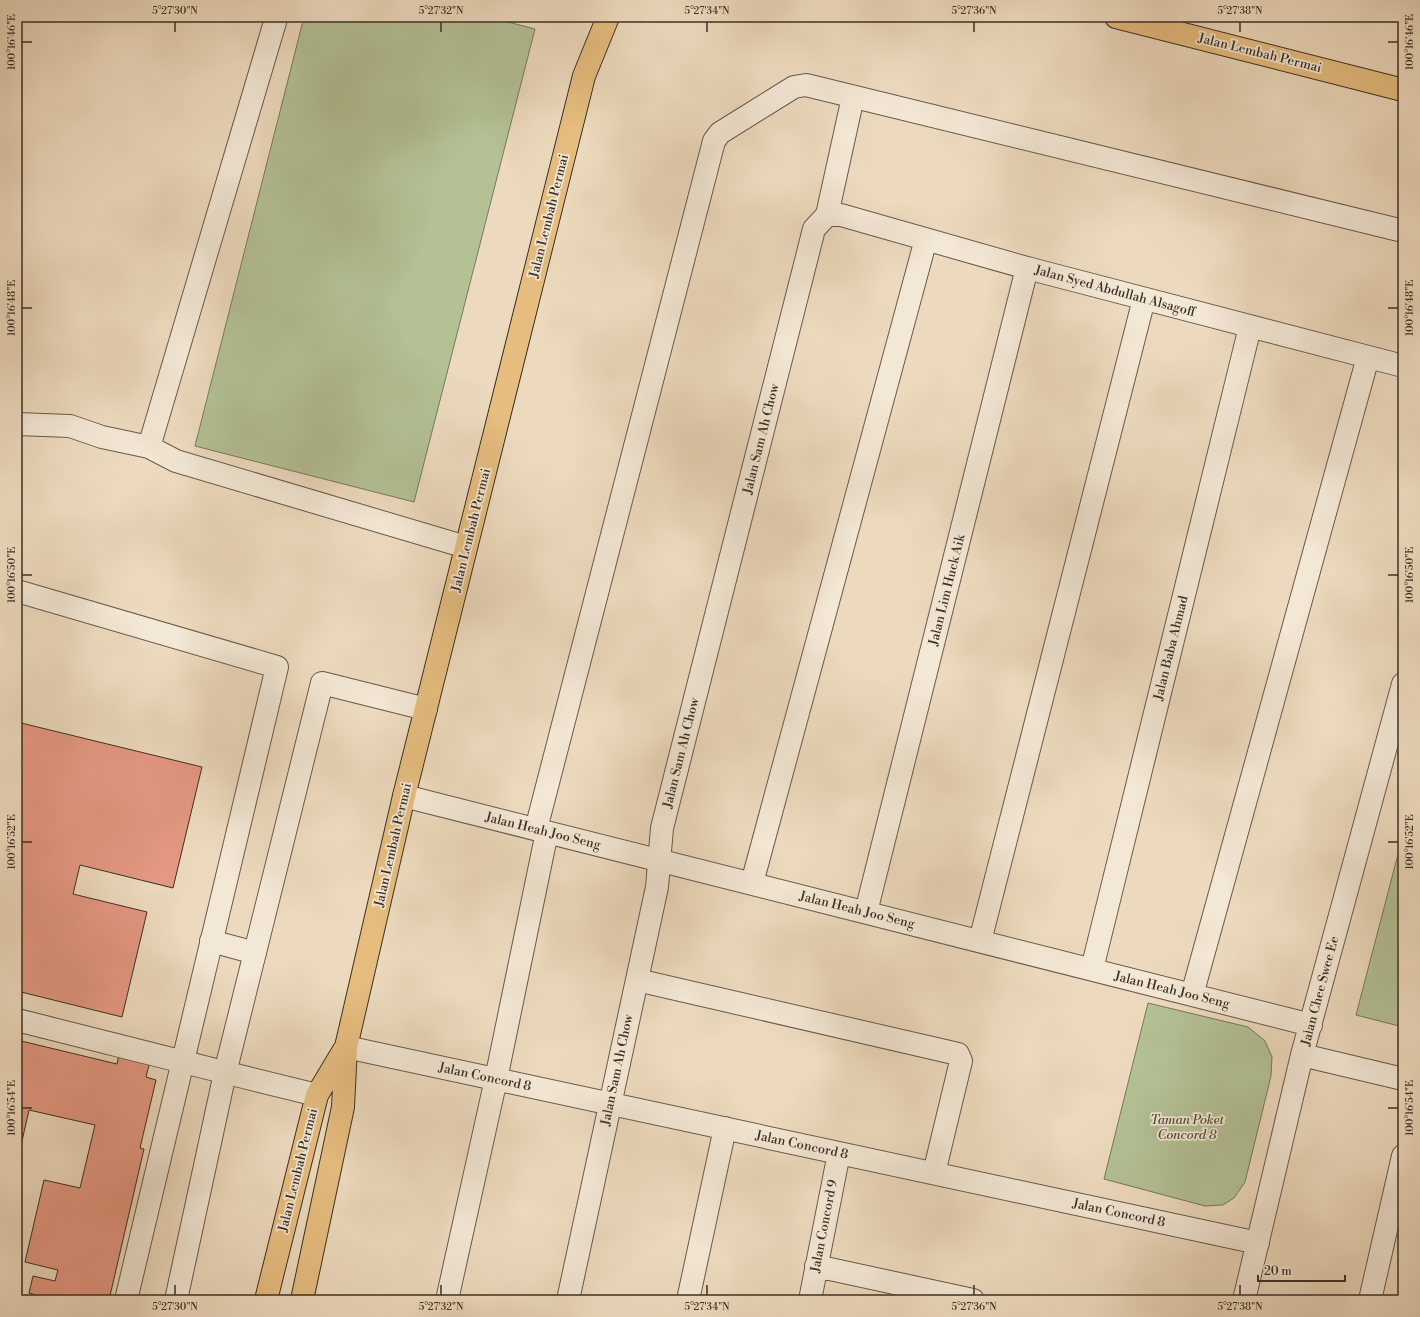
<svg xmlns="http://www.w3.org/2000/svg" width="1420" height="1317" font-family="'Libre Bodoni',serif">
	<rect width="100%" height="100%" fill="#eddabe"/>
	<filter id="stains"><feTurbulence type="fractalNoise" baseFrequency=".005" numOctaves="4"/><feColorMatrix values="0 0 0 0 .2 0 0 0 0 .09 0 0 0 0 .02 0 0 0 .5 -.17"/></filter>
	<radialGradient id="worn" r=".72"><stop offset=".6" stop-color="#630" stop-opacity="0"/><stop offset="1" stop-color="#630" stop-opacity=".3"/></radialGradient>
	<path fill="#b3c195" stroke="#78785d" d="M304 17H489L535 29 414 502 195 446Z
		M1403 835V1027L1356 1015Z
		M1148 1003 1248 1027 1265 1041 1272 1057 1271 1076 1245 1182 1234 1198 1223 1205 1205 1206 1104 1179Z"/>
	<path fill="#e59882" stroke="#3c3025" d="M17 722 202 767 173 888 80 865 73 894 147 912 122 1017 17 991Z
		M17 1040 117 1064 119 1054 150 1061 146 1077 156 1080 140 1148 144 1149 109 1300H54L29 1293 33 1276 55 1281 58 1270 25 1262 44 1180 80 1188 95 1125 29 1110 17 1163Z"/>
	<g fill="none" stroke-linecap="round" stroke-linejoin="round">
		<defs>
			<path id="minor" d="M827 215H841L1027 268 1403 366
				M827 215 853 97
				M17 424 70 426 102 437 149 447 176 461 466 547
				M149 447 275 22 274 17
				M17 591 277 667 126 1300
				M404 796 1311 1025
				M536 829 714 141 720 133 794 87 806 85 1403 231
				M752 883 926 239
				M866 912 1027 268
				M211 941 255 953
				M980 941 1144 299
				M1092 969 1250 327
				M637 980 958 1054 961 1061 934 1173
				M1192 995 1368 357
				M17 1020C117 1045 217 1071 317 1095
				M346 1047 1258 1243
				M1302 1055 1403 1079
				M816 1266 973 1300
				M176 1300 225 1073 322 683 426 709
				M447 1300 496 1079 547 832
				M568 1300 657 887 662 828 814 229 827 215
				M688 1300 725 1128
				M810 1300 839 1153
				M1244 1300 1302 1055 1403 684
				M1370 1300 1403 1156"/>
			<path id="major" d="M1116 17 1403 90
				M266 1300 317 1095 344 1050
				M302 1300 343 1107 346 1047 404 796 584 76 608 17"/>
		</defs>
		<use href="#minor" stroke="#685a4b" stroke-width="24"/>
		<use href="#major" stroke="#3c3025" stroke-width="24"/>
		<use href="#minor" stroke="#f3e7d5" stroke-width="22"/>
		<use href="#major" stroke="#e6bd7f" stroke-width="22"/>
	</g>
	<path fill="none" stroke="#3c3025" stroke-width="1.5" d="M175 22V32M441 22V32M707 22V32M974 22V32M1240 22V32M22 42H32M1388 42H1398M22 308H32M1388 308H1398M22 575H32M1388 575H1398M22 842H32M1388 842H1398M22 1108H32M1388 1108H1398M175 1285V1295M441 1285V1295M707 1285V1295M974 1285V1295M1240 1285V1295"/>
	<g text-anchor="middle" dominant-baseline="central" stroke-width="3.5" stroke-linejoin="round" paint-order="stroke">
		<g font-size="13" fill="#3c3025" stroke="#f3e7d5">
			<text transform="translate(1260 53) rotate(14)">Jalan Lembah Permai</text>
			<text transform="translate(549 216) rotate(-76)">Jalan Lembah Permai</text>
			<text transform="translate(1115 291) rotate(15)">Jalan Syed Abdullah Alsagoff</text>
			<text transform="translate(761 439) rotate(-76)">Jalan Sam Ah Chow</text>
			<text transform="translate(471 530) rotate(-76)">Jalan Lembah Permai</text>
			<text transform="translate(947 590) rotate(-76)">Jalan Lim Huck Aik</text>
			<text transform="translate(1171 648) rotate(-76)">Jalan Baba Ahmad</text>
			<text transform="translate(681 753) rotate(-76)">Jalan Sam Ah Chow</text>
			<text transform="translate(543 831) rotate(14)">Jalan Heah Joo Seng</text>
			<text transform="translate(393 845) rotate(-77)">Jalan Lembah Permai</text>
			<text transform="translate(857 910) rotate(14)">Jalan Heah Joo Seng</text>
			<text transform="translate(1172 990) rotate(14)">Jalan Heah Joo Seng</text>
			<text transform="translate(1320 991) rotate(-75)">Jalan Chee Swee Ee</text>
			<text transform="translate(617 1070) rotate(-78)">Jalan Sam Ah Chow</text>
			<text transform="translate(485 1077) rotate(12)">Jalan Concord 8</text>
			<text transform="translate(802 1145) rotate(12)">Jalan Concord 8</text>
			<text transform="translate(298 1170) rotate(-76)">Jalan Lembah Permai</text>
			<text transform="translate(1119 1213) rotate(12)">Jalan Concord 8</text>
			<text transform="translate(824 1226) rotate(-79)">Jalan Concord 9</text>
		</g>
		<g font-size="13" font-style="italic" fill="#544d3b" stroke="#f3e7d5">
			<text x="1187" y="1120">Taman Poket<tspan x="1187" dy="15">Concord 8</tspan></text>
		</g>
	</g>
	<rect width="1420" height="1317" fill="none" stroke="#eddabe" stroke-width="44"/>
	<path d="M1258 1275v6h87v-6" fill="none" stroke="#3c3025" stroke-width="2"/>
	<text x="1264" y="1275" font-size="12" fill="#3c3025" stroke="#f3e7d5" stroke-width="3" paint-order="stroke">20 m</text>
	<rect x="22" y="22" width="1376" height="1273" fill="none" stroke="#3c3025" stroke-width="1.5"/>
	<g font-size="10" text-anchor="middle" fill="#3c3025">
		<text x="175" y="14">5°27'30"N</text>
		<text x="441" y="14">5°27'32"N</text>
		<text x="707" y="14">5°27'34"N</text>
		<text x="974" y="14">5°27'36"N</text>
		<text x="1240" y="14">5°27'38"N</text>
		<text transform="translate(1409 42) rotate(-90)" y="4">100°16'46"E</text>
		<text transform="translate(11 42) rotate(-90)" y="4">100°16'46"E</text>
		<text transform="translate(1409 308) rotate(-90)" y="4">100°16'48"E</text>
		<text transform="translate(11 308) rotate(-90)" y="4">100°16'48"E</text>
		<text transform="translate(1409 575) rotate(-90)" y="4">100°16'50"E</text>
		<text transform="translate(11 575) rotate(-90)" y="4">100°16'50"E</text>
		<text transform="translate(1409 842) rotate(-90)" y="4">100°16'52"E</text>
		<text transform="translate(11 842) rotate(-90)" y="4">100°16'52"E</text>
		<text transform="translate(11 1108) rotate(-90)" y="4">100°16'54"E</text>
		<text transform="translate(1409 1108) rotate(-90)" y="4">100°16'54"E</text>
		<text x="175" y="1310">5°27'30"N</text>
		<text x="441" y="1310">5°27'32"N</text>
		<text x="707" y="1310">5°27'34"N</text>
		<text x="974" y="1310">5°27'36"N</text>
		<text x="1240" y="1310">5°27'38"N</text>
	</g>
	<rect width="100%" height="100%" filter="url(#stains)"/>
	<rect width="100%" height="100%" fill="url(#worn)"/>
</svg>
